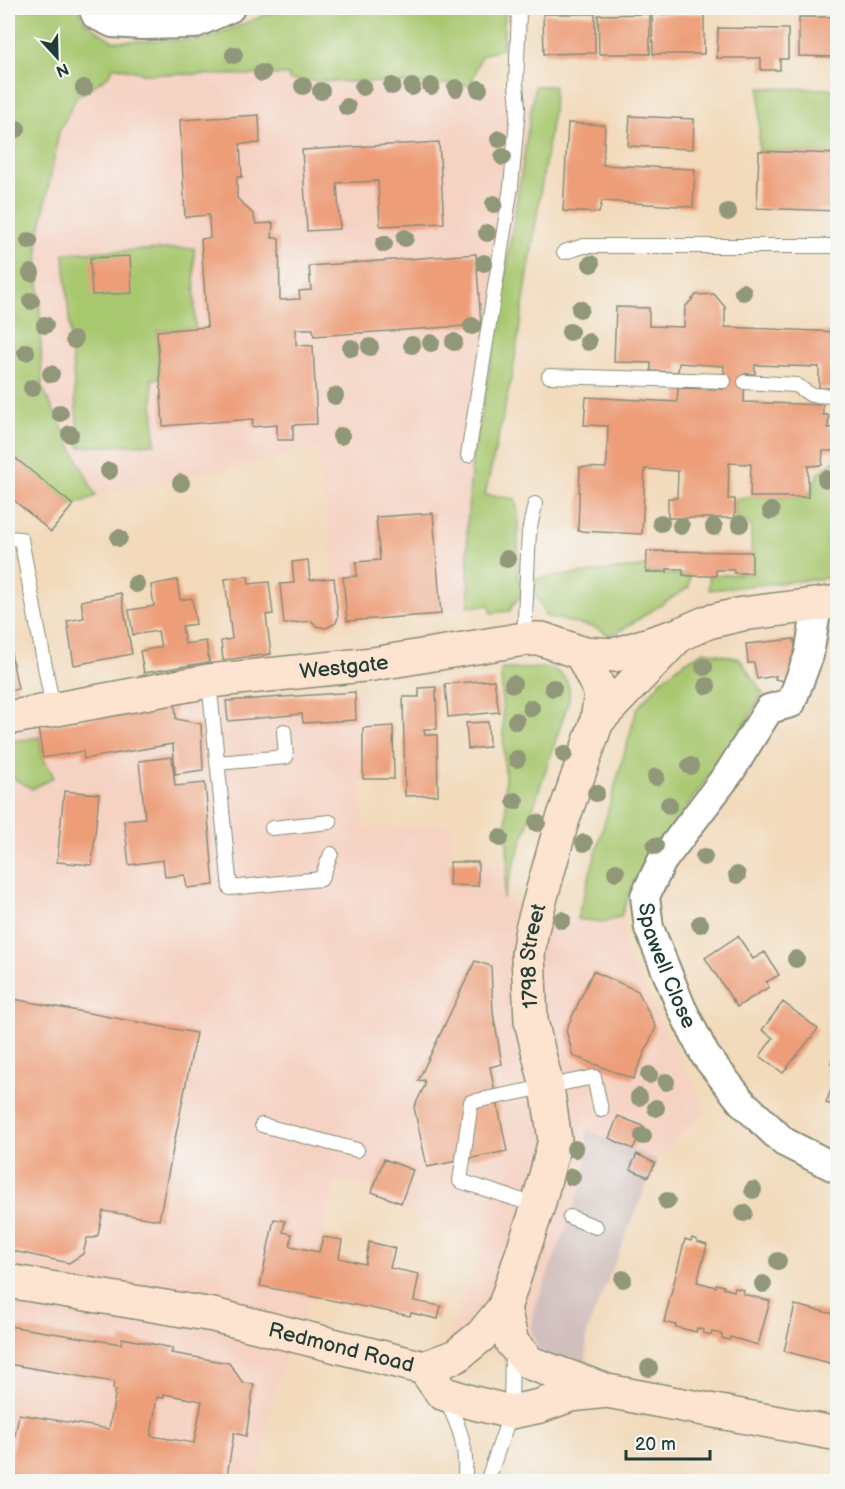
<svg xmlns="http://www.w3.org/2000/svg" width="845" height="1489" font-family="'Balsamiq Sans',sans-serif">
	<rect width="100%" height="100%" fill="#f6f6f2"/>
	<filter id="ink" filterUnits="userSpaceOnUse"><feTurbulence type="fractalNoise" baseFrequency=".0167" numOctaves="2"/><feDisplacementMap in="SourceGraphic" scale="12" xChannelSelector="R" yChannelSelector="G"/><feConvolveMatrix kernelMatrix="1 2 1 2 8 2 1 2 1" color-interpolation-filters="sRGB"/></filter>
	<filter id="wash" filterUnits="userSpaceOnUse"><feTurbulence type="fractalNoise" baseFrequency=".008" numOctaves="4" result="noise"/><feDisplacementMap in="SourceGraphic" scale="24" xChannelSelector="R" yChannelSelector="G"/><feGaussianBlur stdDeviation="1.35" result="paint"/><feColorMatrix in="noise" values="0 0 0 0 0 0 0 0 0 0 0 0 0 0 0 0 0 1.4 0 .05"/><feComposite in="paint" operator="in"/></filter>
	<g filter="url(#wash)">
		<rect width="100%" height="100%" fill="#f2dabb"/>
		<path fill="#f5d2c2" d="M114 66 146 74 290 75V80L554 86 553 111 525 295 513 371 485 495 491 605 441 610V614L347 621 342 617H338L318 449 96 496 42 387 38 241 59 132 76 98 108 76Z
			M362 691V828L450 825V862L508 863 504 898 577 919 604 922 621 916 626 954 707 1110 670 1146 667 1153 657 1160 587 1331 586 1358 590 1367 549 1357 448 1339 481 1245 371 1196 374 1188 336 1180 305 1313 278 1378 257 1481 8 1482V733L175 704Z"/>
		<path fill="#d1bfbd" d="M587 1130 657 1160 587 1331 586 1358 590 1367 549 1357 538 1349 531 1331 532 1315 581 1188 586 1168Z"/>
		<path fill="#a8c86f" stroke="#648252" stroke-width="1.5" d="M8 8H78L86 23 113 41 204 40 282 8H502L505 12 503 48 481 56 471 85 289 80V75L146 74 114 66 108 76 76 98 59 132 38 241 42 387 96 496 73 505 8 452V148L13 136 8 133Z
			M535 86H554L553 111 513 371 485 495 515 499 518 513V580L520 581 521 597 513 604 510 611 491 613 490 605 469 607 467 524 472 460 495 339Z
			M760 88 837 89V154L759 151Z
			M194 248 195 328 157 331 160 378 152 379 155 444 79 447 64 253Z
			M833 461H837V577L709 590V576L752 573 751 528 746 521 735 518V499L750 497H808L819 473Z
			M647 566V572L690 576 689 587 618 632 609 635 596 628 545 616 541 604 535 596 533 579Z
			M704 651 740 659 763 694 741 730 634 882 621 916 604 922 577 919 637 709 662 680 683 663Z
			M551 668C566 676 571 683 569 700L503 898 508 863 501 669Z
			M39 737 43 758 54 777 32 789 8 775V742Z"/>
		<g id="blocks">
			<path fill="#ed9d78" fill-rule="evenodd" d="M543 14H595V53L544 54Z
				M650 14V54H599L598 15Z
				M652 14H704V54H653Z
				M799 17H838V57L799 56Z
				M718 28 788 29V59H780V70H761V58H717Z
				M259 115 260 143 240 144 242 177H237V198L253 214 256 224 273 223 272 238H279L280 300 300 299 299 291 311 290 309 266 476 254 481 325 314 336 313 329H296V345L313 346 317 424 293 425V440H277V425L252 427 253 419 163 426 157 331 207 327 201 239 210 238 209 215 185 217 180 120Z
				M630 116 694 119 693 149 628 146Z
				M568 123 605 125 603 165 695 169 693 207 602 201 599 213 563 211Z
				M439 142 444 223 380 226 378 181 337 183 340 229 307 231 302 150Z
				M759 151 838 154V211L757 208Z
				M130 256 132 293 92 295 90 258Z
				M714 294 725 307V327L838 332V388H819V367L755 365V374H745L744 402 823 405V415H829L828 428H836V451H823L822 465 808 466V497H750L751 464 729 463 728 499H735V518H668V498H677L678 471 645 469 642 534 578 531 580 467 606 468 607 458 608 426 584 425 586 397 677 402 678 388 723 389 724 366 679 363 678 372 651 371V363L614 362 616 307 649 308V326L684 327 685 307 696 295Z
				M8 452 73 505 51 532 8 495Z
				M433 513 441 614 347 621 343 577 357 576 356 562 380 560 376 517Z
				M647 551 752 552V573H734V570H716V576H690L683 575V569H667V572H646Z
				M308 560 310 580 334 578 338 617 336 623 326 628 316 626 312 621 284 624 280 584 294 583 292 562Z
				M248 576 249 584 269 582 273 614 266 615 271 654 223 660 221 641 232 639 225 579Z
				M177 580 180 600 192 598 196 624 182 626 185 644 206 641 209 662 144 673 140 651 161 647 158 631 133 635 129 610 154 606 151 585Z
				M121 593 132 654 74 665 67 621 84 618 81 601Z
				M8 638 18 689 8 691Z
				M794 639 796 658 788 682 775 679 776 676 757 679 754 663H748L746 644Z
				M494 680 499 712 448 717 445 684Z
				M436 687 437 729H424L425 735H437L438 795 405 796 403 697H419V688Z
				M355 692 356 720 303 723 302 714 228 721 226 701Z
				M175 704 176 719 201 724 203 770 175 774 173 744 84 759 83 751 43 758 38 728Z
				M488 722 489 747 468 749 466 723Z
				M393 726 394 779H363V728Z
				M172 757 175 786 205 783 214 885 187 888 185 875 165 877 163 860 129 865 124 820 145 818 139 761Z
				M64 791 99 794 92 865 57 862Z
				M450 862H478V886L449 885Z
				M738 936 753 959 765 952 779 975 766 982 769 987 737 1007 705 958Z
				M475 961 491 966 493 1013 502 1064 490 1067 507 1151 427 1167 414 1107 425 1085 424 1080 418 1081Z
				M593 971 638 991 656 1027 633 1079 573 1056 566 1030Z
				M8 998 196 1033 159 1220 103 1211 98 1235 94 1238H87L83 1254 69 1263 8 1250Z
				M783 1002 818 1029 783 1073 760 1056 773 1038 762 1030Z
				M837 1046H838V1065L831 1063Z
				M837 1073H838V1107L826 1103Z
				M618 1116 643 1126 633 1149 609 1138Z
				M637 1154 655 1163 648 1177 630 1169Z
				M384 1159 413 1170 401 1203 372 1192Z
				M274 1219 285 1221 283 1232 292 1234 290 1246 319 1252 323 1237 342 1240 339 1258 365 1264 369 1242 395 1248 390 1268 419 1274 414 1301 441 1306 438 1319 411 1313 410 1316 260 1286Z
				M692 1238 697 1240V1242L707 1245 697 1282 716 1287V1284L724 1286 723 1288 734 1291 735 1288 744 1290 743 1294 770 1301 758 1345 730 1337 729 1340 722 1338V1335L718 1333 712 1332 711 1335 703 1333 704 1330 697 1328 696 1332 676 1327V1325L664 1322 685 1239 691 1241Z
				M795 1305 838 1315 837 1365 784 1351Z
				M8 1326 121 1344 122 1338 173 1348 171 1353 229 1363 243 1383 254 1384 246 1436 234 1433 226 1482H55L8 1474 19 1414 109 1429 116 1390 113 1389 114 1382 8 1364ZM164 1394 202 1401 194 1443 151 1436 157 1397 164 1398Z"/>
		</g>
	</g>
	<g filter="url(#ink)">
		<use href="#blocks" fill-opacity="0" stroke="#888c78" stroke-width="1.5"/>
		<g fill="none" stroke-linecap="round" stroke-linejoin="round">
			<defs>
				<path id="lane" d="M564 252 584 246H838
					M549 376 724 381
					M745 382 796 385 811 395 838 396
					M468 455 511 187 518 108 516 84 519 13 521 8
					M8 538 21 539 53 709
					M524 639 529 532 535 504
					M209 681 230 888 321 879 331 854
					M217 763 286 757 284 731
					M272 828 330 822
					M262 1125 357 1150
					M538 1206 460 1181 471 1102 594 1077 601 1110
					M570 1217 596 1227
					M445 1398C459 1425 469 1450 464 1482
					M487 1482 511 1412 512 1350"/>
				<g id="street">
					<path d="M93 8 96 15 113 23 141 25 194 24 230 8"/>
					<path id="s1" d="M817 606 809 655 791 703 769 709 729 773 662 861 645 896 649 928 681 1007 705 1055 742 1102 784 1142 838 1169"/>
				</g>
				<g id="secondary">
					<path d="M581 653 601 693 597 721"/>
					<path id="s2" d="M8 718 209 681 373 664 524 639H542L581 653 615 655 678 635 708 622 742 614 838 602"/>
					<path id="s3" d="M8 1281 213 1315 424 1368 442 1393 470 1402 511 1412 540 1406 570 1395 607 1391 838 1434"/>
					<path d="M504 1308 512 1343 530 1363 602 1389"/>
					<path id="s4" d="M424 1368 456 1356 482 1335 504 1308 538 1206 555 1140 547 1087 531 1021 528 955 532 929 561 825 597 721 677 637"/>
				</g>
			</defs>
			<use href="#lane" stroke="#888c78" stroke-width="16"/>
			<use href="#street" stroke="#888c78" stroke-width="32"/>
			<use href="#secondary" stroke="#888c78" stroke-width="36"/>
			<use href="#lane" stroke="#fff" stroke-width="14"/>
			<use href="#street" stroke="#fff" stroke-width="28"/>
			<use href="#secondary" stroke="#fde4d0" stroke-width="33"/>
		</g>
		<g fill="#919779">
			<circle cx="234" cy="55" r="9"/>
			<circle cx="262" cy="73" r="9"/>
			<circle cx="303" cy="86" r="9"/>
			<circle cx="392" cy="86" r="9"/>
			<circle cx="431" cy="86" r="9"/>
			<circle cx="363" cy="87" r="9"/>
			<circle cx="412" cy="87" r="9"/>
			<circle cx="84" cy="88" r="9"/>
			<circle cx="456" cy="88" r="9"/>
			<circle cx="479" cy="89" r="9"/>
			<circle cx="321" cy="91" r="9"/>
			<circle cx="347" cy="107" r="9"/>
			<circle cx="17" cy="129" r="9"/>
			<circle cx="499" cy="139" r="9"/>
			<circle cx="503" cy="157" r="9"/>
			<circle cx="494" cy="204" r="9"/>
			<circle cx="728" cy="212" r="9"/>
			<circle cx="487" cy="233" r="9"/>
			<circle cx="405" cy="238" r="9"/>
			<circle cx="29" cy="241" r="9"/>
			<circle cx="384" cy="244" r="9"/>
			<circle cx="484" cy="263" r="9"/>
			<circle cx="591" cy="264" r="9"/>
			<circle cx="31" cy="273" r="9"/>
			<circle cx="743" cy="292" r="9"/>
			<circle cx="31" cy="301" r="9"/>
			<circle cx="580" cy="309" r="9"/>
			<circle cx="45" cy="325" r="9"/>
			<circle cx="472" cy="326" r="9"/>
			<circle cx="570" cy="332" r="9"/>
			<circle cx="74" cy="340" r="9"/>
			<circle cx="454" cy="342" r="9"/>
			<circle cx="588" cy="342" r="9"/>
			<circle cx="431" cy="343" r="9"/>
			<circle cx="412" cy="345" r="9"/>
			<circle cx="370" cy="347" r="9"/>
			<circle cx="351" cy="348" r="9"/>
			<circle cx="26" cy="352" r="9"/>
			<circle cx="51" cy="374" r="9"/>
			<circle cx="32" cy="388" r="9"/>
			<circle cx="335" cy="396" r="9"/>
			<circle cx="60" cy="413" r="9"/>
			<circle cx="70" cy="434" r="9"/>
			<circle cx="341" cy="436" r="9"/>
			<circle cx="109" cy="471" r="9"/>
			<circle cx="826" cy="479" r="9"/>
			<circle cx="181" cy="483" r="9"/>
			<circle cx="771" cy="511" r="9"/>
			<circle cx="661" cy="523" r="9"/>
			<circle cx="740" cy="524" r="9"/>
			<circle cx="681" cy="526" r="9"/>
			<circle cx="714" cy="527" r="9"/>
			<circle cx="119" cy="538" r="9"/>
			<circle cx="507" cy="559" r="9"/>
			<circle cx="136" cy="584" r="9"/>
			<circle cx="704" cy="667" r="9"/>
			<circle cx="513" cy="684" r="9"/>
			<circle cx="707" cy="686" r="9"/>
			<circle cx="553" cy="688" r="9"/>
			<circle cx="531" cy="708" r="9"/>
			<circle cx="516" cy="721" r="9"/>
			<circle cx="564" cy="754" r="9"/>
			<circle cx="517" cy="759" r="9"/>
			<circle cx="690" cy="766" r="9"/>
			<circle cx="656" cy="777" r="9"/>
			<circle cx="596" cy="793" r="9"/>
			<circle cx="515" cy="801" r="9"/>
			<circle cx="669" cy="805" r="9"/>
			<circle cx="537" cy="823" r="9"/>
			<circle cx="500" cy="838" r="9"/>
			<circle cx="584" cy="843" r="9"/>
			<circle cx="655" cy="846" r="9"/>
			<circle cx="704" cy="857" r="9"/>
			<circle cx="616" cy="872" r="9"/>
			<circle cx="737" cy="875" r="9"/>
			<circle cx="562" cy="920" r="9"/>
			<circle cx="700" cy="924" r="9"/>
			<circle cx="796" cy="959" r="9"/>
			<circle cx="649" cy="1075" r="9"/>
			<circle cx="666" cy="1082" r="9"/>
			<circle cx="639" cy="1097" r="9"/>
			<circle cx="656" cy="1108" r="9"/>
			<circle cx="643" cy="1136" r="9"/>
			<circle cx="575" cy="1149" r="9"/>
			<circle cx="572" cy="1177" r="9"/>
			<circle cx="753" cy="1190" r="9"/>
			<circle cx="667" cy="1201" r="9"/>
			<circle cx="744" cy="1213" r="9"/>
			<circle cx="778" cy="1261" r="9"/>
			<circle cx="623" cy="1279" r="9"/>
			<circle cx="763" cy="1284" r="9"/>
			<circle cx="649" cy="1368" r="9"/>
		</g>
	</g>
	<g text-anchor="middle" dominant-baseline="central" stroke-width="4.5" stroke-linejoin="round" paint-order="stroke">
		<g font-size="21" fill="#1f3d34" stroke="#f6f6f2">
			<text stroke="none"><textPath href="#s2" startOffset="340">Westgate</textPath></text>
			<text stroke="none"><textPath href="#s4" startOffset="465">1798 Street</textPath></text>
			<text stroke="none"><textPath href="#s1" startOffset="422">Spawell Close</textPath></text>
			<text stroke="none"><textPath href="#s3" startOffset="340">Redmond Road</textPath></text>
		</g>
	</g>
	<rect width="845" height="1489" fill="none" stroke="#f6f6f2" stroke-width="30"/>
	<g transform="translate(57 57) rotate(158)" stroke="#f6f6f2" stroke-width="4.5" paint-order="stroke">
	<path d="M0-4.5L10 22L0 15L-10 22Z" fill="#1f3d34"/>
	<text y="-9" font-size="16" font-weight="bold" text-anchor="middle" fill="#1f3d34">N</text>
	</g>
	<path d="M626 1450v9h84v-9" fill="none" stroke="#1f3d34" stroke-width="3"/>
	<text x="635" y="1450" font-size="18" fill="#1f3d34" stroke="#f6f6f2" stroke-width="4.5" paint-order="stroke">20 m</text>
</svg>
